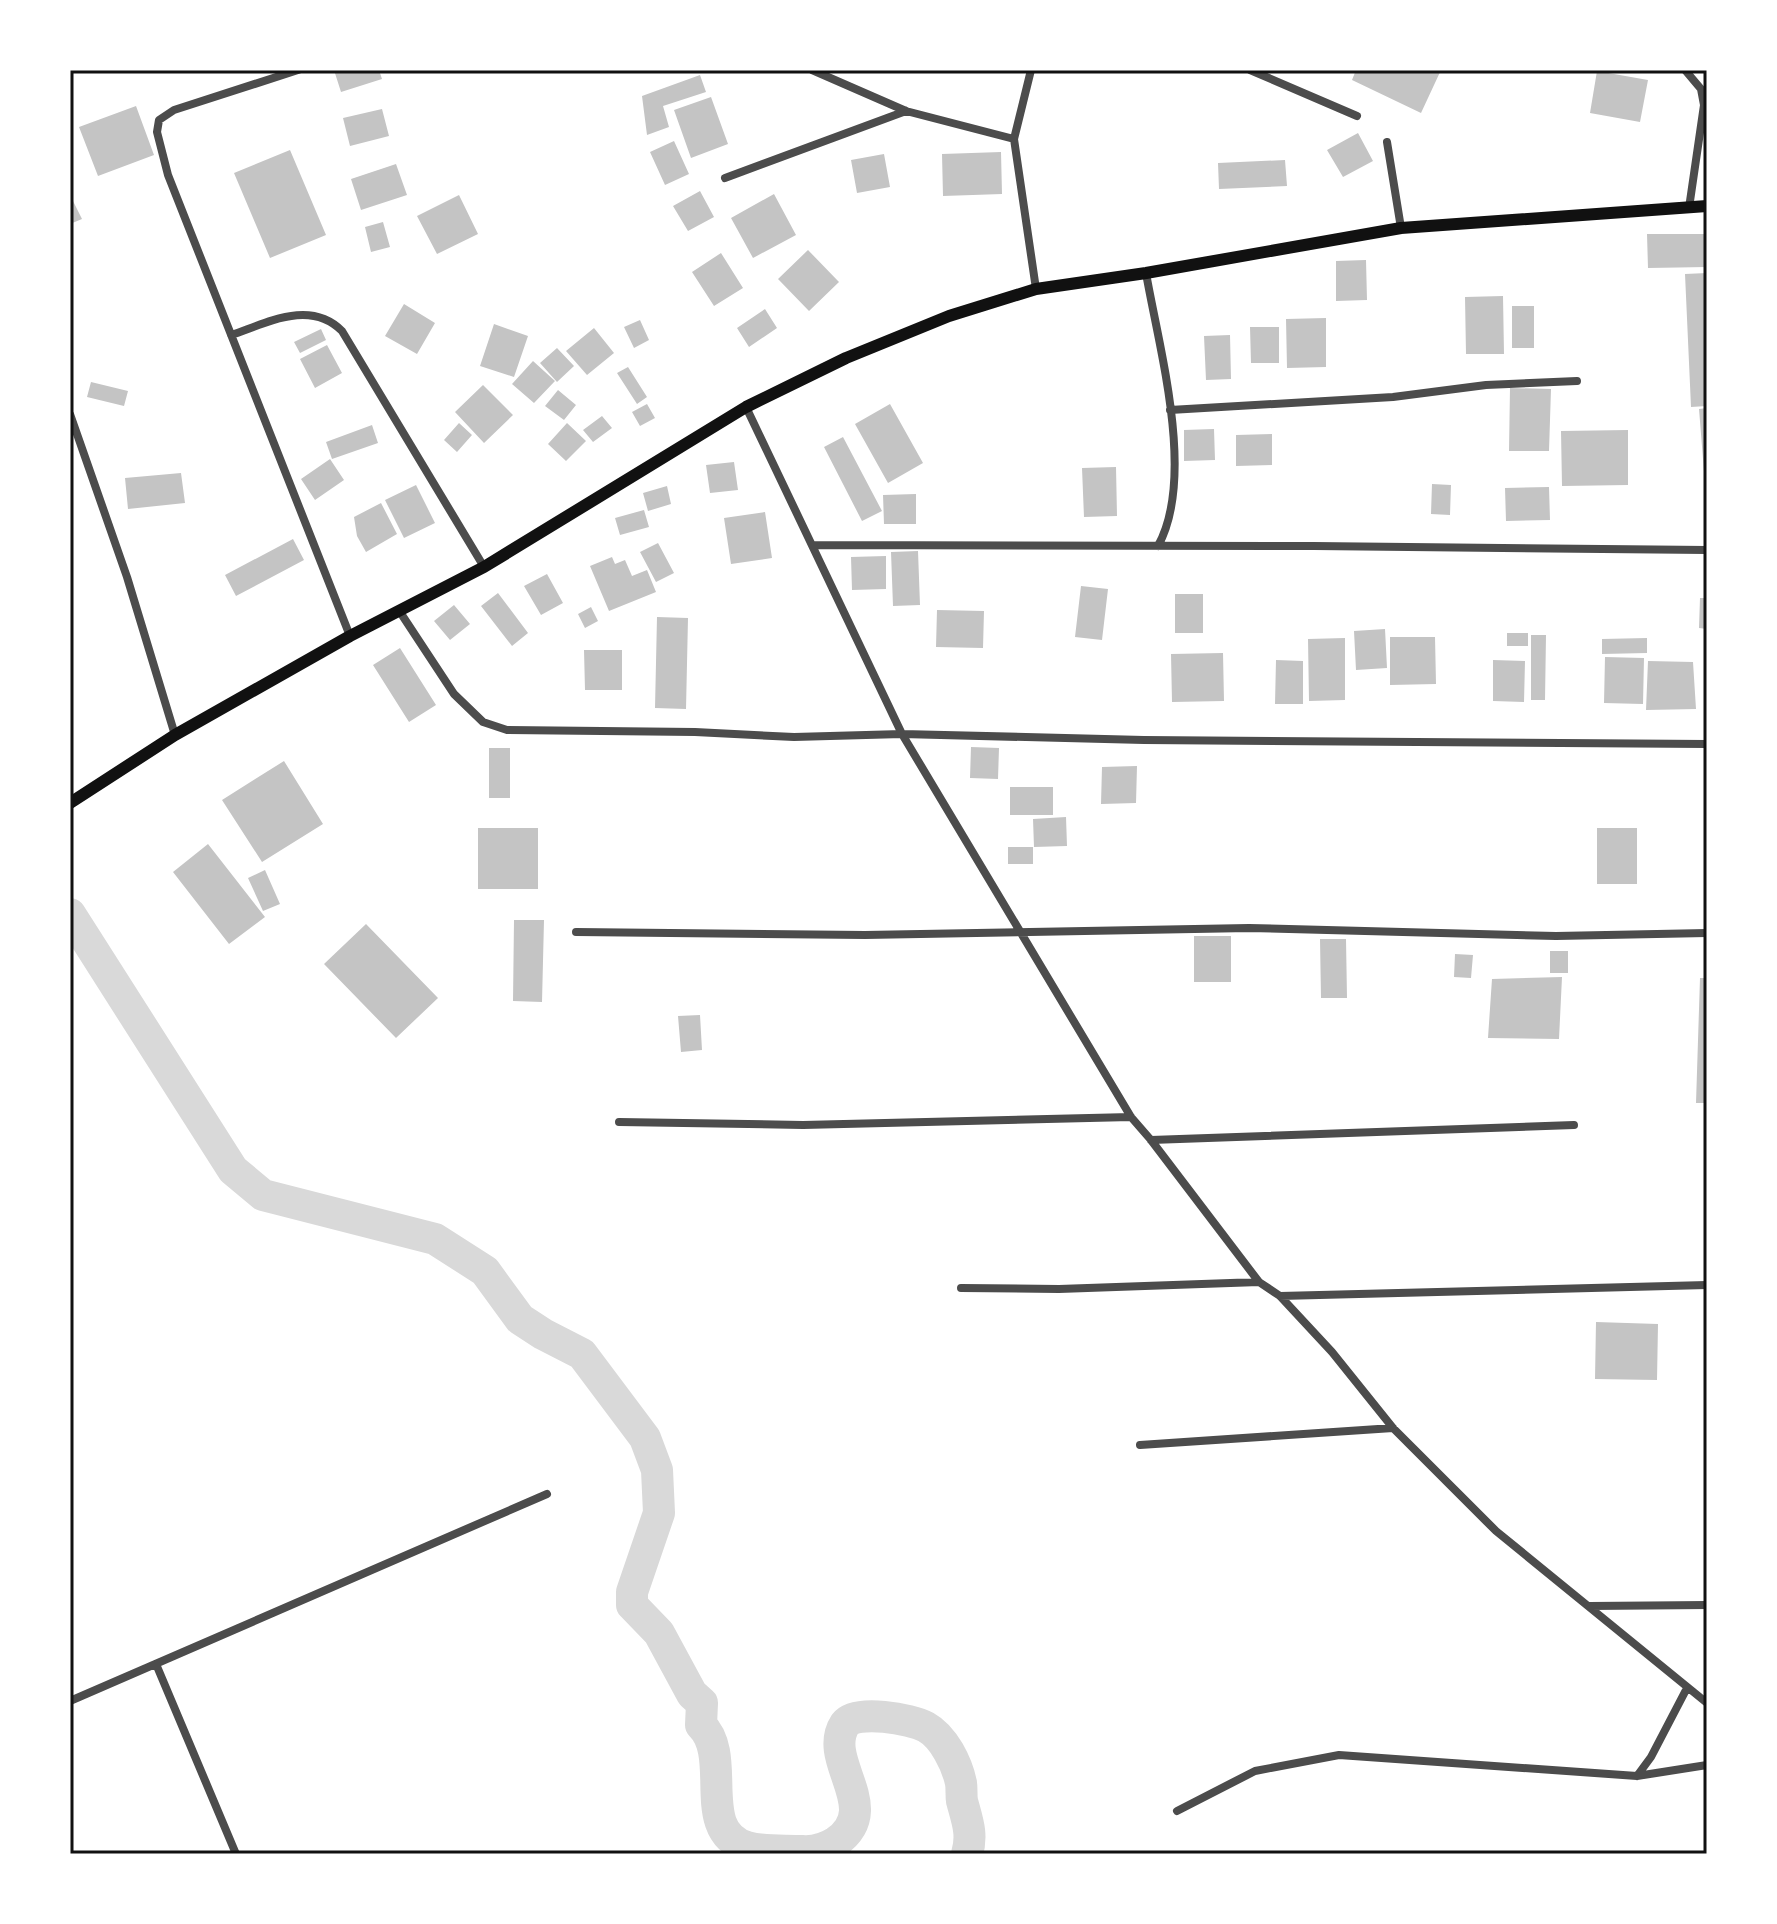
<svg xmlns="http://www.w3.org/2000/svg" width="1777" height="1924" font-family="'Space Grotesk',sans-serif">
	<rect width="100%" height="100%" fill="#fff"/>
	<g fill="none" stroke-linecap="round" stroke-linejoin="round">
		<path stroke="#d9d9d9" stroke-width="32" d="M70 914 233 1170 263 1195 435 1239 485 1271 520 1319 543 1334 582 1354 645 1438 657 1470 659 1513 632 1592V1605L659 1633 692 1694 702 1703 701 1725C734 1757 694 1831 747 1847 764 1852 784 1850 802 1851 815 1852 825 1849 836 1842 885 1808 821 1761 845 1724 856 1709 911 1719 926 1727 944 1737 957 1764 961 1783 962 1789 961 1795 962 1801 967 1820 973 1834 967 1854"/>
	</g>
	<path fill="#c4c4c4" d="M334 70H379L382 79 341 92Z
		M1356 70H1441L1421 113 1352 80Z
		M1597 71 1648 80 1640 122 1590 113Z
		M700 75 706 92 663 106 669 127 647 135 642 96Z
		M711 97 728 144 691 158 674 110Z
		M136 106 154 155 98 176 79 127Z
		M382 109 389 136 350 146 343 118Z
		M1358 133 1373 161 1343 177 1327 150Z
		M674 141 689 174 665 185 650 152Z
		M290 150 326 235 270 258 234 173Z
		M1001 152 1002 194 943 196 942 154Z
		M884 154 890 187 857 193 851 160Z
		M1285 160 1287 186 1219 189 1218 163Z
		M396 164 407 195 361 210 351 179Z
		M700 191 714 217 688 231 673 206Z
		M774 194 796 235 753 258 731 218Z
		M70 195 82 219 70 224Z
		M459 195 478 234 437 254 417 216Z
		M383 222 390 247 371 252 365 227Z
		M1647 234H1707V267L1648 268Z
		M808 250 839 282 809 311 778 279Z
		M721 253 743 288 714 306 692 272Z
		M1366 260 1367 300 1336 301V261Z
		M1707 273V406L1691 407 1685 274Z
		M1503 296 1504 354H1466L1465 297Z
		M404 304 435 323 417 354 385 336Z
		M1512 306H1534V348H1512Z
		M765 309 777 328 749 347 737 328Z
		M1326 318V367L1287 368 1286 319Z
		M640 320 649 340 634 348 624 327Z
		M494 324 528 336 514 377 480 366Z
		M1250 327H1279V363H1251Z
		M594 328 614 353 587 375 566 351Z
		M321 329 326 340 300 353 294 342Z
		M1230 335 1231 379 1206 380 1204 336Z
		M327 345 342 373 315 388 300 359Z
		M557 348 574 366 557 382 540 363Z
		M533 361 555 381 534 403 512 384Z
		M628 367 647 397 637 404 617 373Z
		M91 382 128 391 124 406 87 397Z
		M483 385 513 415 484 443 455 412Z
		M1510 388 1551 389 1549 451H1509Z
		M558 390 576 405 564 420 545 406Z
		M647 404 655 418 640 426 632 412Z
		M890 404 923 463 888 483 855 424Z
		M1707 408V484H1705L1699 409Z
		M602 416 612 428 593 442 583 430Z
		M459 423 472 435 457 452 444 440Z
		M567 423 586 441 566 461 548 444Z
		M372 425 378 443 332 459 326 442Z
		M1214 429 1215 460 1184 461V430Z
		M1628 430V485L1562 486 1561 431Z
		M1272 434V465L1236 466V435Z
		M843 437 882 511 862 521 824 447Z
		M330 459 344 480 315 500 301 479Z
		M734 462 738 490 710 493 706 465Z
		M1116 467 1117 516 1084 517 1082 468Z
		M181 473 185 503 128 509 125 478Z
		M1432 484 1451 485 1450 515 1431 514Z
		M416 485 435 523 404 538 385 500Z
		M667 486 671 504 648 511 643 493Z
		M1549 487 1550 520 1506 521 1505 488Z
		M916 494V524H884L883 495Z
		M381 503 397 534 366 552 357 536 354 517Z
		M644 510 649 527 620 535 615 518Z
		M765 512 772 558 731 564 724 518Z
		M293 539 304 560 236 596 225 575Z
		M658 543 674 573 656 582 640 552Z
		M918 551 920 605 893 606 891 552Z
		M886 556V589L852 590 851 557Z
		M612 557 615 564 625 560 632 576 647 570 656 592 609 611 590 566Z
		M547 574 563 603 541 615 524 586Z
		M1081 586 1108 589 1102 640 1075 637Z
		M498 593 528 633 512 646 481 606Z
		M1175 594H1203V633H1175Z
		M1700 598H1707V629L1699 628Z
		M454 605 470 624 450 640 434 621Z
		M591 607 598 621 585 628 578 614Z
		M937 610 984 611 983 648 936 647Z
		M657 617 688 618 686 709 655 708Z
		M1385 629 1387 668 1356 670 1354 631Z
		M1507 633H1528V646H1507Z
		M1531 635H1546L1545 700H1531Z
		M1390 637H1435L1436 684 1390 685Z
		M1345 638V700L1309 701 1308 639Z
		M1647 638V653L1602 654V639Z
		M400 648 436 705 409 722 373 665Z
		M584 650H622V690H585Z
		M1223 653 1224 701 1172 702 1171 654Z
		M1605 657 1644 658 1643 704 1604 703Z
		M1276 660 1303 661V704H1275Z
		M1493 660 1525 661 1524 702 1493 701Z
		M1648 661 1693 662 1696 709 1646 710Z
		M971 747 999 748 998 779 970 778Z
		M489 748H510V798H489Z
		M284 761 323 824 262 862 222 800Z
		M1137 766 1136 803 1101 804 1102 767Z
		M1010 787H1053V815H1010Z
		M1066 817 1067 846 1034 847 1033 819Z
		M478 828H538V889H478Z
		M1597 828H1637V884H1597Z
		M208 844 265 917 229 944 173 872Z
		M1008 847H1033V864H1008Z
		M265 870 280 904 263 911 248 878Z
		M514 920H544L542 1002 513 1001Z
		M366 924 438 998 396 1038 324 964Z
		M1194 936H1231V982H1194Z
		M1320 939H1346L1347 998H1321Z
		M1550 951H1568V973H1550Z
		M1455 954 1473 955 1471 978 1454 977Z
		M1562 977 1559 1039 1488 1038 1492 979Z
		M1700 978H1707V1103H1696Z
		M700 1015 702 1050 681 1052 678 1016Z
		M1596 1322 1658 1324 1657 1380 1595 1379Z"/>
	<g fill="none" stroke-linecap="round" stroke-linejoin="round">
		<path stroke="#4c4c4c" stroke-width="8" d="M298 70 174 110 159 120 157 132 168 175 350 636
			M812 70 906 111 1014 139
			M1031 70 1014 139 1036 289
			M1250 70 1357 116
			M1685 70 1701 89 1704 105 1689 208
			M1387 142 1401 228
			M725 178 906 111
			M1146 273C1159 348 1196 477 1158 546
			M231 335C267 323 310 299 342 331L484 567
			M746 407 902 734 1131 1117 1151 1140 1259 1282 1280 1296 1332 1352 1393 1428 1496 1531 1707 1703
			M1170 410 1393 397 1486 385 1577 381
			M70 414 127 577 175 735
			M812 545 1314 546 1707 550
			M400 612 454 694 483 722 507 730 695 732 794 737 902 734 1144 740 1707 744
			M576 932 865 935 1249 928 1556 936 1707 933
			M619 1122 803 1125 1131 1117
			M1151 1140 1574 1125
			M961 1288 1059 1289 1259 1282
			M1280 1296 1707 1285
			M1140 1445 1393 1428
			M1590 1606 1707 1605
			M156 1664 236 1854
			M70 1701 547 1494
			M1637 1776 1651 1757 1687 1688
			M1177 1811 1255 1771 1339 1755 1637 1776 1707 1765"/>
		<path stroke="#111" stroke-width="12" d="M70 803 175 735 350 636 484 567 746 407 846 358 949 316 1036 289 1146 273 1401 228 1707 206"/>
	</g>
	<rect width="1777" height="1924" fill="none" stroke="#ffffff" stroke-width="144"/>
	<rect x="72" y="72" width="1633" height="1780" fill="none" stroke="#111" stroke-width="3"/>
</svg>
